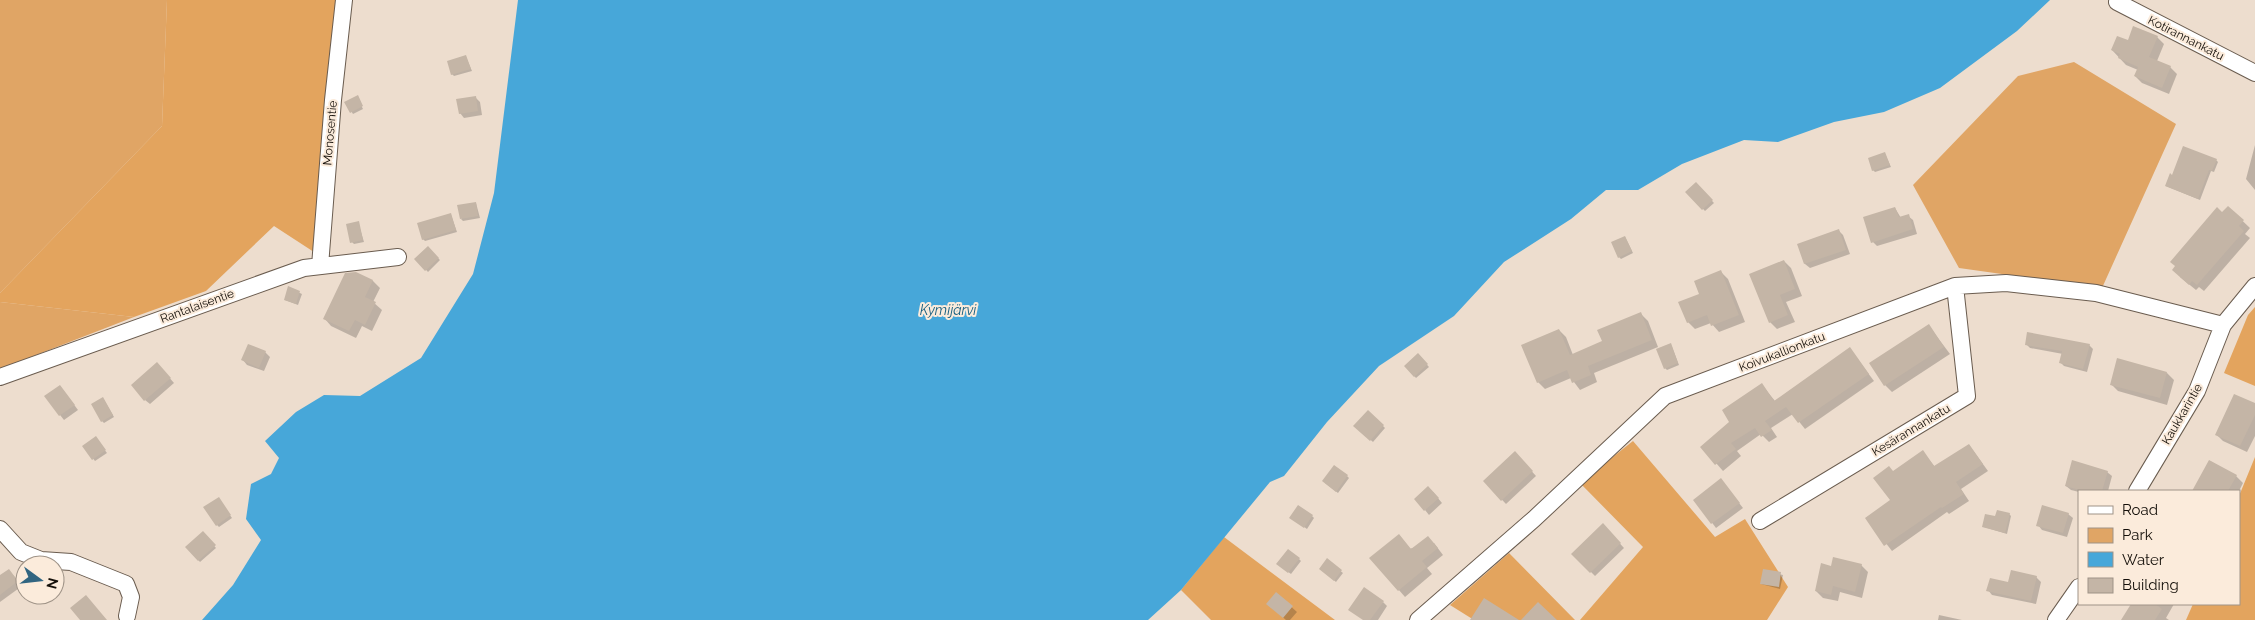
<svg xmlns="http://www.w3.org/2000/svg" width="2255" height="620" font-family="Raleway,sans-serif">
	<rect width="100%" height="100%" fill="#edddce"/>
	<path fill="#e0a565" d="M0 0H167L162 126 0 293Z
		M2074 62 2176 124 2102 288 1959 268 1913 185 2018 76Z
		M0 302 134 317 0 369Z"/>
	<path fill="#e3a45e" d="M167 0H341L317 254 274 226 206 291 134 317 0 302V293L162 126Z
		M2255 307V386L2224 373 2248 315Z
		M1633 441 1715 537 1745 519 1788 587 1767 620H1580L1643 547 1580 483Z
		M2255 457V620H2186L2193 604H2239V496Z
		M1224 537 1335 620H1211L1181 590Z
		M1509 553 1575 620H1474L1450 605Z"/>
	<path fill="#47a7d9" d="M518 0H2050L2017 31 1940 88 1884 112 1834 122 1778 142 1744 140 1682 164 1638 190H1606L1571 219 1504 262 1454 316 1379 366 1327 422 1284 476 1270 482 1181 590 1148 620H202L233 585 261 540 246 519 251 484 271 474 279 458 265 441 296 412 324 395 360 396 421 358 473 274 494 193Z"/>
	<path fill="#0003" d="M2157 37 2164 44 2157 61 2170 67 2177 74 2169 94 2142 83 2135 76 2138 70 2126 65 2112 50 2128 42Z
		M466 57 472 71 454 76 452 74Z
		M357 97 363 109 353 114 346 103Z
		M475 97 480 102 482 115 464 118 460 113Z
		M2255 145V190L2246 179Z
		M1885 154 1891 167 1875 172 1873 170Z
		M2216 160 2218 162 2214 172 2211 171 2200 200 2166 186 2173 176Z
		M1696 184 1714 203 1705 211 1687 192Z
		M476 203 480 218 463 221 461 219Z
		M2228 207 2250 228 2245 234 2250 238 2204 291 2199 287 2196 290 2180 277Z
		M1895 208 1901 218 1908 216 1913 220 1917 234 1877 246 1873 242Z
		M451 215 457 232 425 241 423 239Z
		M358 222 364 242 354 244 352 242Z
		M1839 231 1843 235 1850 254 1810 268 1805 264 1799 245Z
		M1625 237 1633 253 1621 259 1619 257Z
		M428 248 440 260 428 272 416 259Z
		M1784 261 1791 268 1802 296 1786 302 1795 322 1777 329 1770 322Z
		M1721 272 1728 279 1745 322 1719 332 1711 323 1695 329 1688 322 1700 294Z
		M356 273 373 281 380 288 373 302 382 310 372 331 362 326 356 338 331 326 325 319Z
		M289 288 302 294 298 305 285 300Z
		M1641 314 1648 321 1658 347 1594 373 1597 382 1580 390 1571 378 1545 389 1538 382 1559 330 1566 337 1573 355 1603 342Z
		M1929 326 1950 354 1892 392 1885 385Z
		M2026 344 2089 345 2093 349 2087 372 2064 366 2060 362 2063 354 2030 348Z
		M1672 347 1679 365 1667 370 1665 368Z
		M1850 349 1874 381 1805 429 1793 414 1771 428 1777 437 1769 442 1761 434 1737 451 1741 456 1723 471 1702 447 1731 422 1762 385 1775 401Z
		M265 352 270 357 264 371 247 365 243 360Z
		M1418 355 1429 367 1416 378 1406 366Z
		M161 368 174 383 150 404 145 400Z
		M2167 373 2174 380 2167 405 2118 391 2111 384Z
		M60 386 78 410 64 420 60 415Z
		M104 400 114 417 104 423 102 421Z
		M2255 405V436L2247 452 2223 441 2216 434Z
		M1368 411 1385 428 1373 442 1355 426Z
		M97 440 107 453 95 461 84 447Z
		M1969 445 1988 471 1961 489 1969 501 1949 514 1947 512 1892 551 1867 519 1892 500 1893 472 1923 452 1935 467Z
		M1515 453 1536 476 1506 504 1484 481Z
		M2210 461 2236 476 2243 483 2239 491H2193Z
		M2107 472 2112 476 2108 491 2079 492 2071 490 2066 486Z
		M1347 476 1349 478 1338 493 1325 483Z
		M1721 480 1743 508 1716 528 1695 500Z
		M1433 492 1442 503 1429 515 1425 510Z
		M220 501 232 518 219 527 217 525Z
		M2009 514 2011 516 2007 534 1984 527 1996 518Z
		M2068 514 2073 518 2067 537 2042 530 2038 525Z
		M1312 516 1314 518 1307 529 1293 519Z
		M1603 525 1624 548 1595 576 1573 554Z
		M203 533 216 548 200 562 187 547Z
		M1434 543 1443 555 1427 568 1432 574 1405 597 1371 558Z
		M1299 559 1301 561 1291 574 1280 566Z
		M1327 560 1343 573 1336 582 1321 569Z
		M1861 565 1868 572 1862 598 1840 592 1838 601 1823 598 1816 591Z
		M1764 570 1783 575 1780 589 1761 584Z
		M13 575 22 586 0 602V577Z
		M2036 577 2041 582 2036 604 1992 595 1988 590Z
		M1276 593 1297 612 1290 620H1286L1272 608Z
		M1383 602 1387 606 1378 620H1363Z
		M2132 604H2174L2166 618 2169 620H2122Z
		M1939 615 1962 620H1938Z"/>
	<path fill="#c4b5a6" d="M2133 26 2158 36 2149 57 2171 66 2162 88 2134 76 2138 67 2118 58 2120 54 2111 50 2117 36 2128 40Z
		M466 55 471 69 451 75 447 61Z
		M358 95 363 106 350 113 344 102Z
		M476 96 478 111 459 114 456 99Z
		M2183 146 2217 159 2212 171 2209 170 2198 199 2165 186 2170 173 2172 175Z
		M1885 152 1890 165 1872 171 1868 158Z
		M1696 182 1713 200 1702 210 1685 192Z
		M476 202 478 216 460 219 457 205Z
		M2228 206 2244 220 2239 226 2244 231 2197 285 2192 281 2189 285 2172 270 2175 266 2170 262 2217 207 2222 212Z
		M1895 207 1899 217 1909 214 1913 229 1871 243 1863 217Z
		M451 213 456 230 422 240 417 223Z
		M359 221 363 240 350 243 346 224Z
		M1839 229 1846 250 1804 264 1797 244Z
		M1625 236 1632 251 1618 258 1611 242Z
		M428 246 439 258 425 271 414 259Z
		M1784 260 1795 289 1780 295 1788 315 1769 323 1749 274Z
		M1721 270 1739 315 1711 326 1707 315 1687 323 1678 302 1699 294 1694 281Z
		M356 272 373 280 365 297 376 302 365 325 355 320 349 331 323 319 345 273Z
		M288 286 300 291 296 304 284 300Z
		M1641 312 1652 340 1588 366 1591 375 1572 383 1567 370 1537 383 1521 345 1559 329 1570 355 1602 341 1597 330Z
		M1929 324 1944 347 1884 386 1869 363Z
		M2027 332 2090 344 2083 369 2059 363 2062 351 2025 345Z
		M1671 343 1678 363 1664 369 1656 349Z
		M248 344 266 351 259 368 241 360Z
		M1850 347 1869 374 1798 423 1786 407 1765 421 1772 430 1761 437 1755 428 1731 443 1736 449 1715 465 1700 447 1729 422 1722 410 1762 383 1774 401Z
		M1418 353 1428 364 1414 377 1404 366Z
		M2117 358 2167 372 2160 398 2110 385Z
		M157 362 171 378 144 401 131 385Z
		M60 385 75 405 59 416 44 396Z
		M2234 394 2255 403V415L2240 446 2215 435Z
		M103 397 113 415 101 422 91 404Z
		M1368 410 1384 425 1370 441 1353 426Z
		M96 436 106 450 92 460 82 446Z
		M1969 444 1983 464 1956 482 1964 494 1942 508 1941 507 1884 546 1865 518 1890 500 1873 478 1889 466 1893 471 1923 450 1934 466Z
		M1515 451 1533 471 1501 501 1483 481Z
		M2072 460 2108 471 2102 491H2083L2065 486Z
		M2209 460 2237 475 2228 491H2192Z
		M1334 465 1348 475 1336 492 1322 481Z
		M1721 478 1740 503 1711 524 1693 500Z
		M1428 486 1439 498 1424 511 1414 499Z
		M219 497 231 515 216 526 203 507Z
		M1298 505 1313 515 1304 528 1289 518Z
		M2042 505 2069 513 2063 533 2036 526Z
		M1997 510 2010 513 2005 533 1982 527 1985 514 1995 516Z
		M1603 523 1621 543 1590 573 1571 554Z
		M203 531 216 545 198 561 185 547Z
		M1399 534 1411 549 1428 536 1438 548 1422 561 1427 567 1398 591 1369 558Z
		M1288 549 1300 558 1288 573 1276 564Z
		M1833 557 1862 564 1855 592 1833 586 1831 595 1815 591 1821 563 1831 566Z
		M1327 558 1342 570 1334 581 1319 569Z
		M9 569 18 581 0 595V575Z
		M1763 569 1781 572 1779 587 1760 584Z
		M2011 570 2037 576 2031 601 1986 591 1990 578 2008 582Z
		M1364 587 1384 601 1370 620H1363L1348 610Z
		M1276 592 1293 606 1283 618 1266 604Z
		M86 595 107 620H80L70 608Z
		M1484 598 1519 620H1470Z
		M1538 602 1557 620H1521Z
		M2131 604H2155L2162 609 2155 620H2121Z"/>
	<g fill="none" stroke-linecap="round" stroke-linejoin="round">
		<defs>
			<path id="minor" d="M2117 2 2255 73
				M320 266 333 100 344 0
				M0 377 304 268 398 257
				M2137 491 2197 391 2223 325 2255 286
				M1760 521 1967 396 1955 286
				M0 529 21 552 41 560 71 562 126 584 131 597 127 616
				M1418 620 1534 519 1665 396 1955 286 2006 283 2096 293 2223 325
				M2056 620 2079 587"/>
		</defs>
		<use href="#minor" stroke="#6a5c4f" stroke-width="18"/>
		<use href="#minor" stroke="#fff" stroke-width="16"/>
	</g>
	<g text-anchor="middle" dominant-baseline="central" stroke-width="4" stroke-linejoin="round" paint-order="stroke">
		<g font-size="12" fill="#140f09" stroke="#fbebdb">
			<text transform="translate(2186 38) rotate(27)">Kotirannankatu</text>
			<text transform="translate(330 133) rotate(-85)">Monosentie</text>
			<text transform="translate(197 306) rotate(-20)">Rantalaisentie</text>
			<text transform="translate(1782 352) rotate(-21)">Koivukallionkatu</text>
			<text transform="translate(2182 414) rotate(-60)">Kaukkarintie</text>
			<text transform="translate(1911 430) rotate(-31)">Kesärannankatu</text>
		</g>
		<g font-size="14" font-style="italic" fill="#165e80" stroke="#fbebdb">
			<text x="948" y="310">Kymijärvi</text>
		</g>
	</g>
	<rect x="2078" y="490" width="162" height="115" fill="#fbebdb" stroke="#9f9387"/>
	<rect x="2088" y="506" width="25" height="8" fill="#ffffff" stroke="#9f9387"/>
	<text x="2122" y="515" font-size="15" fill="#140f09">Road</text>
	<rect x="2088" y="528" width="25" height="15" fill="#e0a565" stroke="#9f9387"/>
	<text x="2122" y="540" font-size="15" fill="#140f09">Park</text>
	<rect x="2088" y="552" width="25" height="15" fill="#47a7d9" stroke="#9f9387"/>
	<text x="2122" y="565" font-size="15" fill="#140f09">Water</text>
	<rect x="2088" y="578" width="25" height="15" fill="#c4b5a6" stroke="#9f9387"/>
	<text x="2122" y="590" font-size="15" fill="#140f09">Building</text>
	<g transform="translate(40 580) rotate(105)"><circle r="24" fill="#fbebdb" stroke="#9f9387"/>
	<path d="M0-4L9 19L0 12L-9 19Z" fill="#316581"/>
	<text y="-8" font-size="14" font-weight="bold" text-anchor="middle" fill="#140f09">N</text>
	</g>
</svg>
